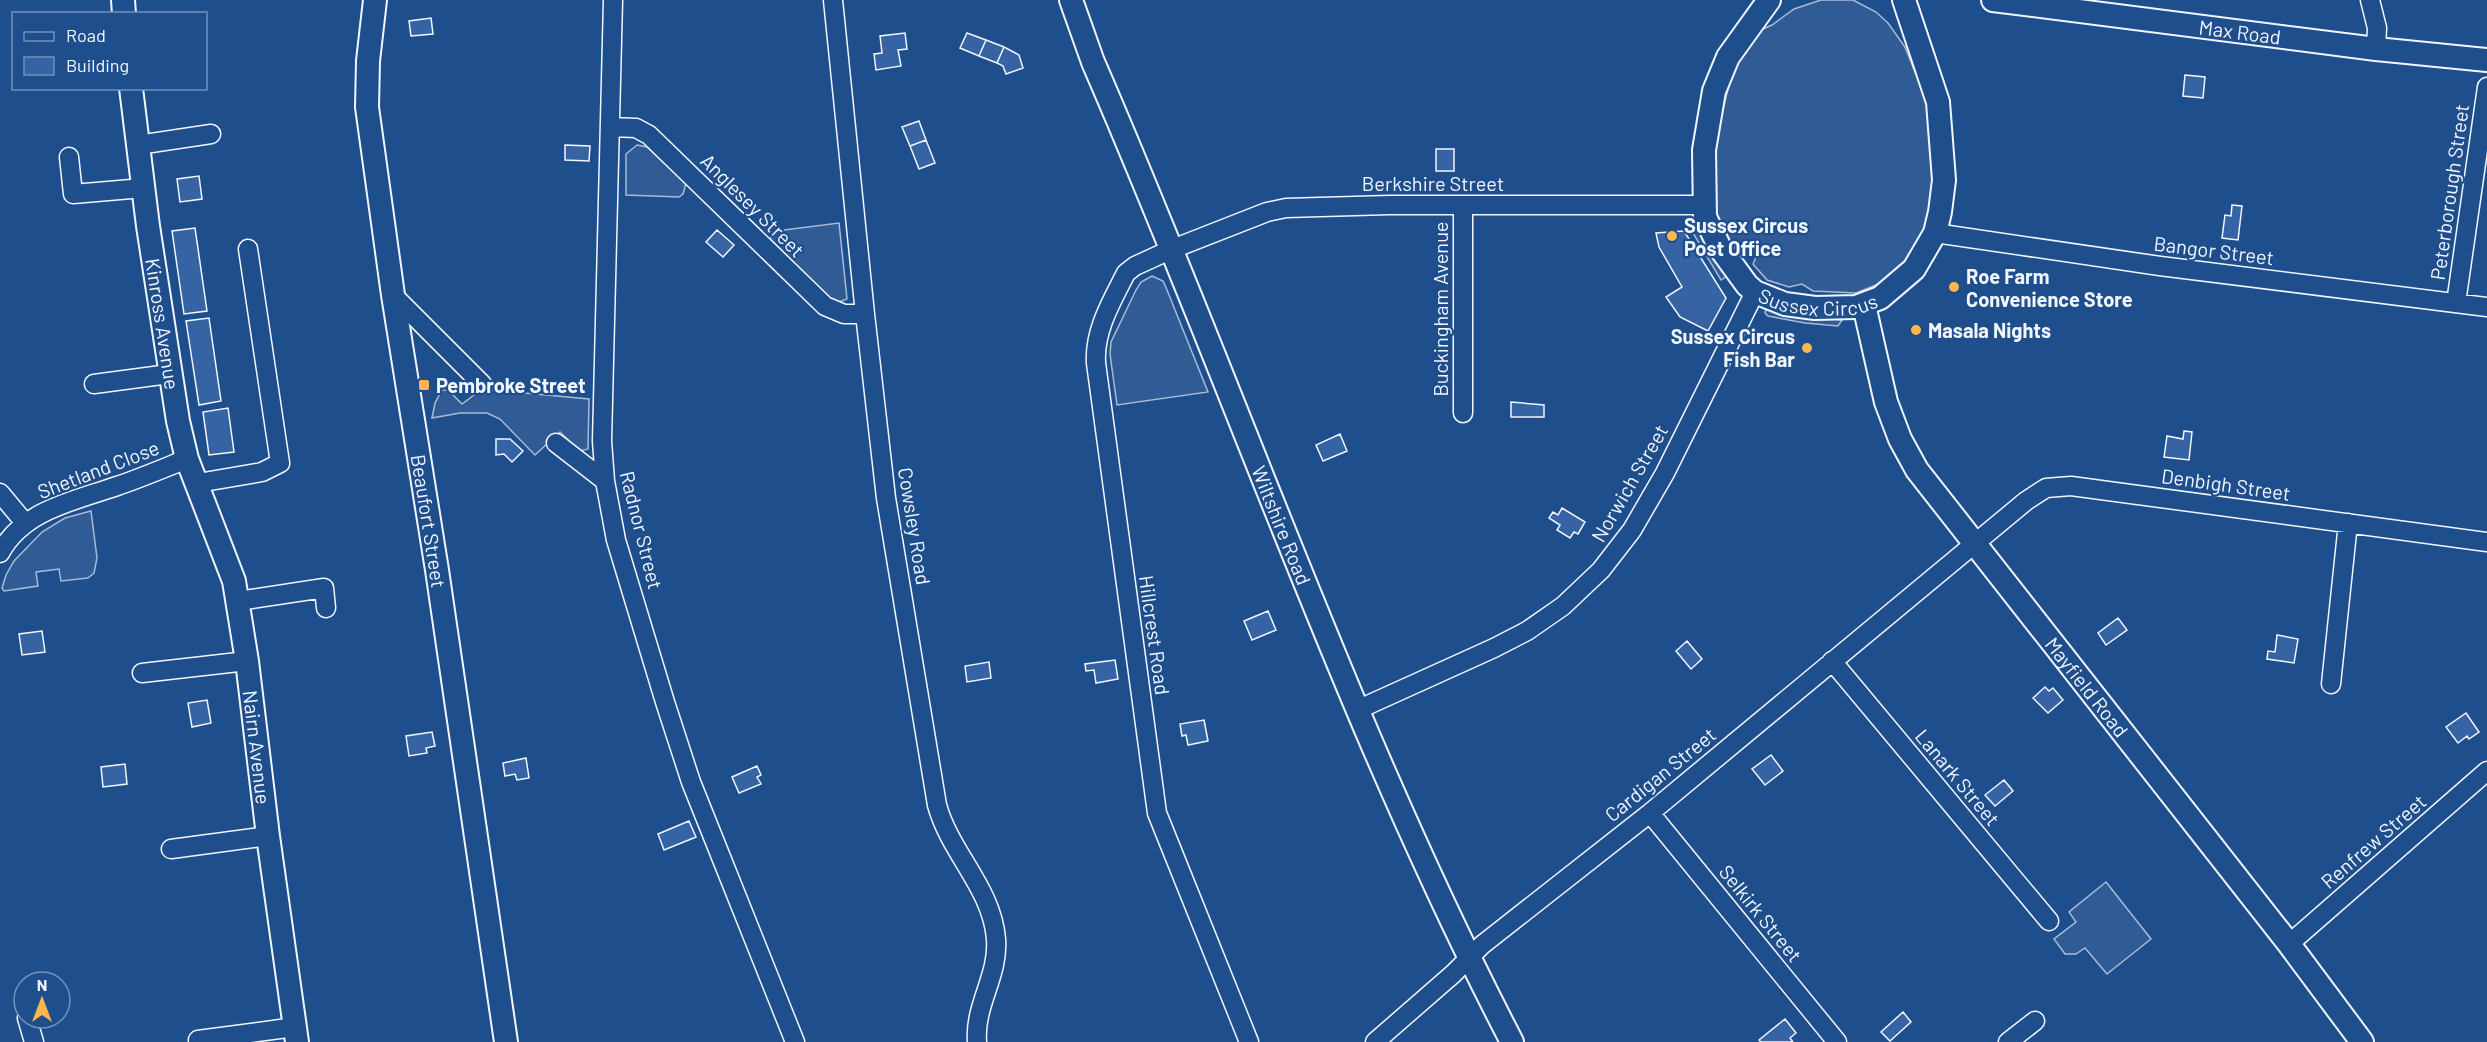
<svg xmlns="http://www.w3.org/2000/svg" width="2487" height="1042" font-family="Barlow,sans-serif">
	<rect width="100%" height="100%" fill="#1f4e8c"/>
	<path fill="#305b95" stroke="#a8bbd7" stroke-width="1.5" d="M1821 0H1853L1876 12 1888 23 1905 47 1929 107 1935 170 1931 210 1924 231 1906 260 1894 274 1881 283 1856 293 1813 291 1802 284 1789 287 1767 280 1753 264 1756 257 1750 249 1740 258 1720 225 1715 209 1716 139 1732 72 1754 38 1763 29 1772 25 1794 9Z
		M637 145 647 147 686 183 683 194 679 197 626 195V154Z
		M839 223 847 299 839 302 830 299 770 239 776 231Z
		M1696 224 1727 276 1721 280 1690 228Z
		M1152 276 1163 281 1167 290 1208 392 1117 405 1110 354 1111 342 1136 290 1141 282Z
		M1766 309 1806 316 1842 320 1838 326 1805 323 1768 316 1765 313Z
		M482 389 589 399 588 449 580 451 560 432 535 455 500 419 487 413H460L432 418 435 403 442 390H448L462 404Z
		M91 511 97 558 94 573 88 578 61 581 59 569 36 572 38 586 4 591 2 588 6 575 14 561 42 532 65 518Z
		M2106 882 2151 939 2107 974 2085 948 2076 954H2065L2054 939 2076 922 2069 912Z"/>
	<path fill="#3563a3" stroke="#f2f6ff" stroke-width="1.5" d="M431 18 433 34 411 36 409 21Z
		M905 33 907 49 898 50 901 66 876 70 874 54 882 53 880 36Z
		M967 33 986 40 979 56 960 48Z
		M986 40 1004 47 997 63 979 56Z
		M1004 47 1019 55 1023 68 1006 74 1003 66 997 63Z
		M2185 75 2205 77 2203 98 2183 96Z
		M919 121 926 140 910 146 902 127Z
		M926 140 935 163 919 169 910 146Z
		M565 145 590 146 589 161 565 160Z
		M1436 149H1454V171H1436Z
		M199 176 202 199 180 202 177 179Z
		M2232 205 2242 206 2238 240 2222 238 2225 215 2231 216Z
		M195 228 207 311 184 314 172 231Z
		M717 230 734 245 723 257 706 242Z
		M1684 231 1726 298 1708 331 1680 317 1666 297 1682 287 1659 247 1656 233Z
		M209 318 221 401 199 405 186 321Z
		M1511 402 1544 405V417H1511Z
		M228 408 234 452 209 455 203 412Z
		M2184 431 2192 432 2189 460 2164 457 2167 436 2183 439Z
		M1340 434 1347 451 1323 461 1316 445Z
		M496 439H510L523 451 512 462 504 454 496 455Z
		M1562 508 1585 522 1578 534 1574 532 1570 538 1557 530 1560 525 1549 518 1553 512 1558 515Z
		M1268 611 1276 630 1252 640 1244 621Z
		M2118 618 2127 630 2106 645 2098 633Z
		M42 631 45 652 22 655 19 634Z
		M2277 635 2298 639 2294 663 2267 659 2268 651 2275 652Z
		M1687 641 1702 659 1691 669 1676 651Z
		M1115 660 1118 679 1096 683 1094 670 1086 671 1085 664Z
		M989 662 991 678 967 682 965 666Z
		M2045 687 2049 691 2053 688 2063 700 2048 713 2033 698Z
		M207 700 211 723 192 727 188 703Z
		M2466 713 2479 732 2469 739 2467 736 2458 743 2446 727Z
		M1204 720 1208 741 1188 745 1186 735 1182 736 1180 724Z
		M432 732 435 746 426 748 427 753 409 756 406 736Z
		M1771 755 1783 771 1765 785 1752 769Z
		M526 758 529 778 517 780 515 774 505 776 503 763Z
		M125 764 127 784 103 787 101 767Z
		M757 766 761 775 757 777 761 784 739 793 732 777Z
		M2004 780 2013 791 1995 806 1985 795Z
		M689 821 696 837 664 850 658 834Z
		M1903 1012 1911 1022 1890 1041 1881 1032Z
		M1785 1019 1796 1033 1790 1038 1793 1042H1761L1759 1040Z"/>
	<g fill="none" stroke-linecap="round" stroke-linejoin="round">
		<defs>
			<path id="minor" d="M613 0 602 441 605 481 616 540 665 702 691 782 795 1042
				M833 0 865 314 886 498 937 805C950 853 992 888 996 939 999 976 974 1005 977 1042
				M2370 0 2377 28 2376 49
				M611 127 636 128 649 135 825 306 844 314H865
				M138 145 211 134
				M69 157 73 194 143 188
				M1463 205V413
				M1935 233 2160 266 2487 307
				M393 295 482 384
				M2456 303 2487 87
				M94 384 169 374
				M556 443 605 481
				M198 483 262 472 280 463 248 249
				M0 493 25 523
				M0 553C23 510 74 501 117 486 141 478 164 468 187 459
				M238 601 324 588 326 608
				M1832 661 2049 921
				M142 673 247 661
				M2331 684 2348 523
				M1357 710 1494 648 1527 631 1563 606 1601 570 1632 530 1665 473 1755 292
				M1650 813 1837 1042
				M171 849 268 836
				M2289 944 2487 771
				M27 1018 34 1042
				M198 1040 295 1027
				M1249 1042 1157 813 1096 363C1094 330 1112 301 1126 273L1135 266 1170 250 1267 212 1286 208 1389 205H1704
				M1375 1042 1453 974 1482 945 1650 813 2026 501 2046 488 2071 486 2487 542
				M2008 1042 2035 1021"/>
			<g id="tertiary">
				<path d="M123 0 124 14"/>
				<path id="s1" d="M375 0 368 61 367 107 393 295 437 570 506 1042"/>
				<path id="s2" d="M1071 0 1093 62C1235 388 1348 727 1512 1042"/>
				<path id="s3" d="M1769 0 1728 57 1714 91 1704 150 1705 217 1720 248 1747 285 1755 292 1785 304 1815 308 1856 307 1880 298 1914 269 1935 233 1940 212 1944 180 1938 102 1904 0"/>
				<path id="s4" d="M1993 0 2376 49 2487 60"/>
				<path id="s5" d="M131 88 148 226 178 421 187 459 234 581 247 661 268 836 297 1042"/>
				<path id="s6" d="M1864 305 1886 402 1900 439 1917 470 2289 944 2362 1042"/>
			</g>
		</defs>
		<use href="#minor" stroke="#f2f6ff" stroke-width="21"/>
		<use href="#tertiary" stroke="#f2f6ff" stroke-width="26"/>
		<use href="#minor" stroke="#1f4e8c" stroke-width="18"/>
		<use href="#tertiary" stroke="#1f4e8c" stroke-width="22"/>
	</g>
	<g fill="#ffb74d" stroke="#1f4e8c" stroke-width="2">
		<circle cx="1672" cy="236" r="6"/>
		<circle cx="1954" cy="287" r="6"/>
		<circle cx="1916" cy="330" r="6"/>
		<circle cx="1807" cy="348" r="6"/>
		<rect x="418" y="379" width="12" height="12" rx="3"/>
	</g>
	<g text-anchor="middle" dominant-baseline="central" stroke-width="4.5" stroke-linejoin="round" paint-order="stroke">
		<g font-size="20" fill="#f2f6ff" stroke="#1f4e8c">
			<text stroke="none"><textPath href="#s4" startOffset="249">Max Road</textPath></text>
			<text x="1433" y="183">Berkshire Street</text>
			<text transform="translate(2449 192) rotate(-82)">Peterborough Street</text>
			<text transform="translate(753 205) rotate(45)">Anglesey Street</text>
			<text transform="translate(2214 250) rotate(7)">Bangor Street</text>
			<text stroke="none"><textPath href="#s3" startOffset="390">Sussex Circus</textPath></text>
			<text transform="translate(1440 309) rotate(-90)">Buckingham Avenue</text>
			<text stroke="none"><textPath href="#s5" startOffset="238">Kinross Avenue</textPath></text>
			<text transform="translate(98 469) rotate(-21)">Shetland Close</text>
			<text transform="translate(1629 483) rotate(-60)">Norwich Street</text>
			<text transform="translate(2226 484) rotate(8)">Denbigh Street</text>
			<text stroke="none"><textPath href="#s1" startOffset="526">Beaufort Street</textPath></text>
			<text stroke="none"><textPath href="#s2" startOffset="566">Wiltshire Road</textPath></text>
			<text transform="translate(915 526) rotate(81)">Cowsley Road</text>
			<text transform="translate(642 530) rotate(76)">Radnor Street</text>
			<text transform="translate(1155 635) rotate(82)">Hillcrest Road</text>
			<text stroke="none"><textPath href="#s6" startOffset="450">Mayfield Road</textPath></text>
			<text stroke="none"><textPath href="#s5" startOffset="674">Nairn Avenue</textPath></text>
			<text transform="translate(1660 774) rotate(-39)">Cardigan Street</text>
			<text transform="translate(1958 777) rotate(50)">Lanark Street</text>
			<text transform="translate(2373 841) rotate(-41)">Renfrew Street</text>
			<text transform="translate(1761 913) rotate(51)">Selkirk Street</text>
		</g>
		<g font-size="20" font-weight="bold" fill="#f2f6ff" stroke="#1f4e8c" text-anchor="start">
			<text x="1684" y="225">Sussex Circus<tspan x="1684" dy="23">Post Office</tspan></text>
			<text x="1966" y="276">Roe Farm<tspan x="1966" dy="23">Convenience Store</tspan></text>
			<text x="1928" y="330">Masala Nights</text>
			<text x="1795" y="336" text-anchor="end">Sussex Circus<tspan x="1795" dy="23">Fish Bar</tspan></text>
			<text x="436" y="385">Pembroke Street</text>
		</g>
	</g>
	<rect x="12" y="12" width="195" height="78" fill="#1f4e8c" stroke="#7391ba" stroke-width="1.5"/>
	<rect x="24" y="32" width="30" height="9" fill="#1f4e8c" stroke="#7391ba" stroke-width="1.5"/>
	<text x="66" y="42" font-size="18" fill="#f2f6ff">Road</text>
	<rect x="24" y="57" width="30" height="18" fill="#3563a3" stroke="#7391ba" stroke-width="1.5"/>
	<text x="66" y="72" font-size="18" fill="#f2f6ff">Building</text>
	<g transform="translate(42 1000)"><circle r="28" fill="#1f4e8c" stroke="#7391ba" stroke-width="1.5"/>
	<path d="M0-4.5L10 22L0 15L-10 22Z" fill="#ffb74d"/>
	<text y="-9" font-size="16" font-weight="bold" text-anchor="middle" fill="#f2f6ff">N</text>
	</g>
</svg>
